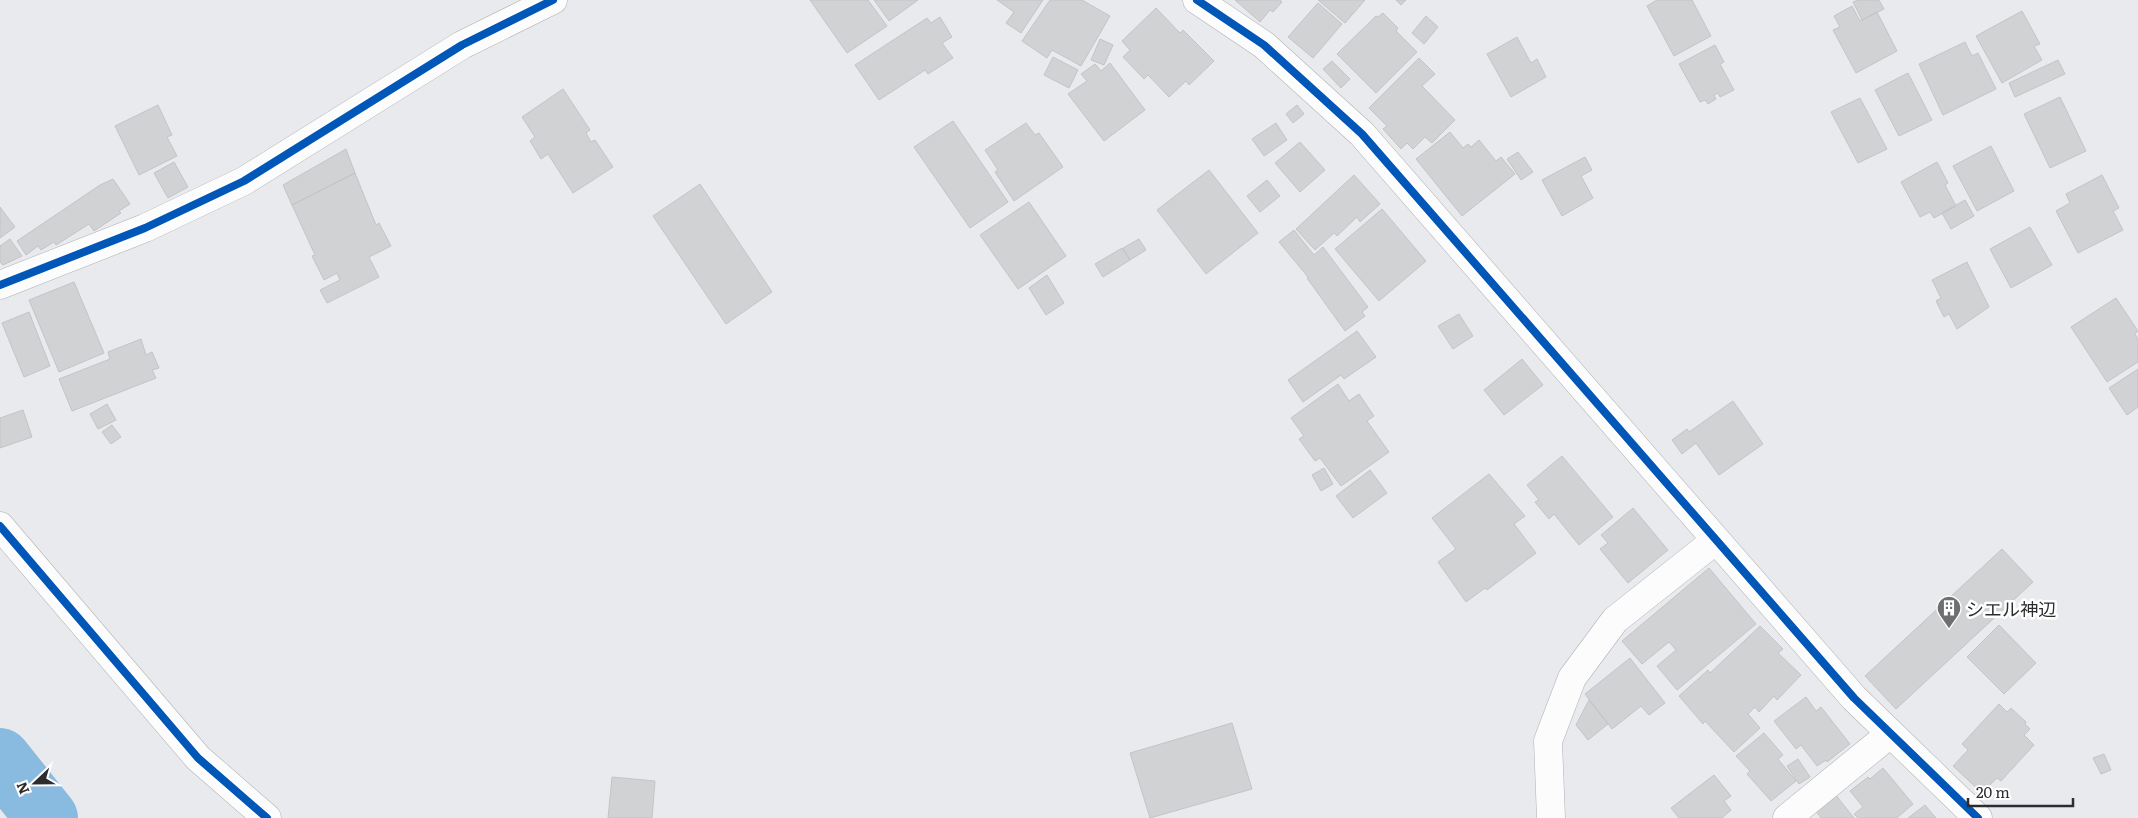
<svg xmlns="http://www.w3.org/2000/svg" width="2138" height="818" font-family="Literata,'Noto Sans JP',serif">
	<rect width="100%" height="100%" fill="#e9eaee"/>
	<g fill="none" stroke-linecap="round" stroke-linejoin="round">
		<path stroke="#89bbe1" stroke-width="62" d="M0 759 47 818"/>
	</g>
	<path fill="#d1d2d4" stroke="#c3c4c7" d="M810 0H868L887 26 847 53Z
		M874 0H918L889 21Z
		M997 0H1043L1021 33 1006 23 1014 12Z
		M1050 0H1082L1110 16 1081 66 1052 50 1047 58 1022 41Z
		M1235 0H1280L1282 2 1273 12 1270 10 1260 22Z
		M1318 0H1365L1345 23Z
		M1396 0H1406L1401 5Z
		M1657 0H1692L1711 36 1674 56 1647 6Z
		M1858 0H1879L1884 9 1862 20 1853 2Z
		M1318 3 1342 24 1313 58 1288 37Z
		M1852 6 1860 21 1877 12 1897 51 1856 73 1833 30 1840 27 1834 16Z
		M1156 8 1180 33 1183 30 1214 61 1189 85 1186 81 1169 97 1148 75 1144 79 1123 57 1130 50 1122 41Z
		M2022 11 2040 44 2034 46 2042 60 2002 83 1976 36Z
		M1383 13 1398 28 1396 31 1417 52 1376 93 1337 54 1376 16 1378 17Z
		M1426 16 1438 27 1424 44 1412 33Z
		M940 17 952 37 942 43 953 58 928 74 925 70 879 100 855 65 927 18 931 23Z
		M1517 37 1531 63 1537 59 1546 77 1511 97 1487 54Z
		M1100 39 1113 45 1104 65 1091 60Z
		M1965 42 1972 56 1978 53 1996 89 1943 115 1919 64Z
		M1715 45 1724 62 1720 64 1734 90 1720 97 1718 93 1714 95 1716 99 1708 104 1705 100 1700 102 1679 64Z
		M1053 57 1078 70 1069 88 1044 75Z
		M1419 58 1435 74 1422 86 1455 120 1432 143 1425 137 1413 149 1407 143 1401 149 1383 129 1387 126 1369 108Z
		M2058 60 2065 74 2015 97 2009 83Z
		M1332 61 1350 79 1341 88 1323 69Z
		M1110 63 1145 110 1104 141 1068 94 1087 81 1081 74 1095 64 1101 71Z
		M1908 73 1932 120 1899 136 1875 90Z
		M563 89 590 130 586 133 591 142 595 140 613 167 573 193 548 154 541 159 530 141 535 137 522 117Z
		M2060 97 2086 151 2050 168 2024 114Z
		M1860 98 1887 149 1858 163 1831 112Z
		M158 105 172 135 167 137 177 156 139 175 115 126Z
		M1297 105 1304 114 1293 123 1286 114Z
		M953 121 1008 202 970 228 914 147Z
		M1026 123 1035 135 1039 133 1063 167 1014 201 995 172 998 170 985 150Z
		M1276 123 1287 140 1264 156 1252 139Z
		M1450 132 1463 148 1468 144 1471 147 1479 140 1496 161 1501 157 1515 174 1462 216 1416 159Z
		M1300 142 1325 170 1300 192 1275 163Z
		M1991 146 2014 191 1977 211 1953 166Z
		M346 149 355 173 292 205 283 185Z
		M1518 152 1533 172 1521 180 1507 159Z
		M1585 157 1592 170 1581 176 1593 198 1562 216 1542 180Z
		M174 162 188 187 168 198 154 173Z
		M1937 162 1948 183 1945 185 1956 206 1934 218 1930 212 1920 217 1901 182Z
		M1209 170 1258 233 1206 274 1157 210Z
		M355 173 376 225 379 223 391 246 369 257 379 277 327 303 320 290 340 280 337 273 324 280 312 256 315 255 292 205Z
		M1354 175 1380 204 1360 222 1357 217 1337 236 1334 233 1315 250 1296 229Z
		M2102 175 2119 208 2113 211 2123 230 2078 253 2056 211 2070 203 2066 194Z
		M113 179 130 204 119 211 121 213 94 231 89 224 56 245 54 242 41 250 38 246 26 255 17 241 100 185Z
		M1267 180 1280 196 1260 212 1247 196Z
		M700 184 772 292 726 324 653 216Z
		M1965 200 1974 216 1951 229 1942 213Z
		M1029 202 1066 256 1018 289 980 235Z
		M0 207 15 227 0 238Z
		M1382 209 1426 261 1379 301 1335 249Z
		M2030 227 2052 265 2011 288 1990 249Z
		M1294 230 1314 255 1323 247 1368 307 1362 312 1365 316 1345 331 1307 278 1308 277 1279 242Z
		M10 239 22 256 3 265 0 262V246Z
		M1139 239 1146 250 1130 260 1123 248Z
		M1122 248 1130 260 1103 277 1095 264Z
		M1967 262 1989 307 1957 329 1949 314 1944 317 1936 301 1941 298 1932 280Z
		M1047 275 1064 303 1046 315 1029 288Z
		M74 282 104 353 59 372 29 300Z
		M2116 298 2138 331 2135 334 2138 339V362L2107 382 2071 327Z
		M29 312 50 366 24 377 2 323Z
		M1459 314 1473 336 1453 349 1438 326Z
		M1357 331 1376 357 1344 379 1341 375 1303 402 1288 380Z
		M141 339 146 355 152 352 159 368 152 370 156 378 72 411 59 379 110 359 108 352Z
		M1522 359 1543 385 1504 415 1484 390Z
		M2138 369V407L2127 415 2109 388Z
		M1338 384 1349 401 1359 394 1374 416 1367 421 1389 452 1341 486 1320 458 1315 461 1299 439 1304 436 1291 418Z
		M1733 401 1763 444 1719 475 1696 443 1682 454 1672 440 1687 429 1689 432Z
		M107 404 116 420 98 429 90 414Z
		M23 410 32 437 0 448V418Z
		M112 425 121 437 111 444 102 432Z
		M1562 456 1613 517 1579 545 1554 514 1549 519 1535 502 1539 500 1527 485Z
		M1324 468 1333 484 1321 491 1312 475Z
		M1370 470 1387 493 1353 518 1336 496Z
		M1489 474 1525 516 1514 524 1536 553 1487 590 1485 588 1466 602 1438 562 1456 549 1432 518Z
		M1633 508 1668 550 1628 583 1600 549 1608 543 1601 535Z
		M2002 549 2033 582 1896 709 1865 676Z
		M1709 568 1756 624 1677 690 1657 666 1676 650 1669 642 1642 664 1622 641Z
		M1999 625 2036 663 2004 694 1967 657Z
		M1760 626 1783 649 1778 653 1801 675 1777 700 1774 696 1759 712 1755 707 1748 714 1760 728 1734 752 1705 721 1703 724 1679 696 1708 670 1710 673Z
		M1630 658 1665 703 1649 715 1641 706 1612 729 1585 694Z
		M1806 697 1816 711 1821 707 1850 744 1827 762 1826 760 1817 766 1801 745 1796 749 1774 721Z
		M1589 700 1608 724 1588 740 1576 725Z
		M1999 704 2007 712 2011 708 2026 722 2025 724 2030 729 2024 735 2034 745 2001 781 1997 778 1982 793 1953 766 1968 750 1962 744Z
		M1232 723 1252 789 1150 818 1130 753Z
		M1764 733 1783 755 1778 759 1796 781 1771 801 1747 774 1750 771 1736 756Z
		M2104 754 2111 770 2101 774 2093 758Z
		M1798 759 1810 777 1799 784 1787 766Z
		M1883 768 1913 804 1897 818H1858L1854 814 1863 807 1850 791 1868 777 1870 779Z
		M1714 775 1731 796 1724 801 1731 810 1722 818H1679L1671 808Z
		M612 777 655 781 652 818H608Z
		M1835 794 1854 818H1821L1815 810Z
		M1925 805 1936 818H1908Z"/>
	<g fill="none" stroke-linecap="round" stroke-linejoin="round">
		<defs>
			<path id="street" d="M1197 0 1264 45 1362 134 1854 698 1978 818
				M0 285 145 228 244 181 462 45 553 0
				M0 526 198 758 267 818
				M1551 818 1548 741 1572 678 1615 620 1716 540
				M1787 818 1890 734"/>
		</defs>
		<use href="#street" stroke="#b0b1b4" stroke-width="29"/>
		<use href="#street" stroke="#fcfcfc" stroke-width="28"/>
		<defs>
			<path id="cycleway" d="M1197 0 1264 45 1362 134 1854 698 1978 818
				M0 285 145 228 244 181 462 45 553 0
				M0 526 198 758 267 818"/>
		</defs>
		<use href="#cycleway" stroke="#fff" stroke-width="11"/>
		<use href="#cycleway" stroke="#0057b8" stroke-width="8"/>
	</g>
	<defs>
		<symbol id="building-pin" viewBox="-11 -11 22 30"><path d="M0 17L-7.5 6A9.5 9.5 0 1 1 7.5 6Z" fill="#6f6f72" stroke="#fff"/><path d="M-4-6H4V6H1V3H-1V6H-4ZM-2.5-4.3h1.7v1.8h-1.7ZM.8-4.3h1.7v1.8H.8ZM-2.5-1h1.7V.8h-1.7ZM.8-1h1.7V.8H.8Z" fill="#fff"/></symbol>
	</defs>
	<g fill-rule="evenodd">
		<use href="#building-pin" x="1935" y="594" width="28" height="38"/>
	</g>
	<g text-anchor="middle" dominant-baseline="central" stroke-width="5" stroke-linejoin="round" paint-order="stroke">
		<g font-size="18" fill="#2d2d30" stroke="#fff" text-anchor="start">
			<text x="1966" y="608">シエル神辺</text>
		</g>
	</g>
	<g transform="translate(35 783) rotate(248)" stroke="#ffffff" stroke-width="4" paint-order="stroke">
	<path d="M0-4L9 19L0 12L-9 19Z" fill="#2d2d30"/>
	<text y="-8" font-size="14" font-weight="bold" text-anchor="middle" fill="#2d2d30">N</text>
	</g>
	<path d="M1968 798v8h105v-8" fill="none" stroke="#2d2d30" stroke-width="2.5"/>
	<text x="1976" y="798" font-size="15" fill="#2d2d30" stroke="#ffffff" stroke-width="4" paint-order="stroke">20 m</text>
</svg>
